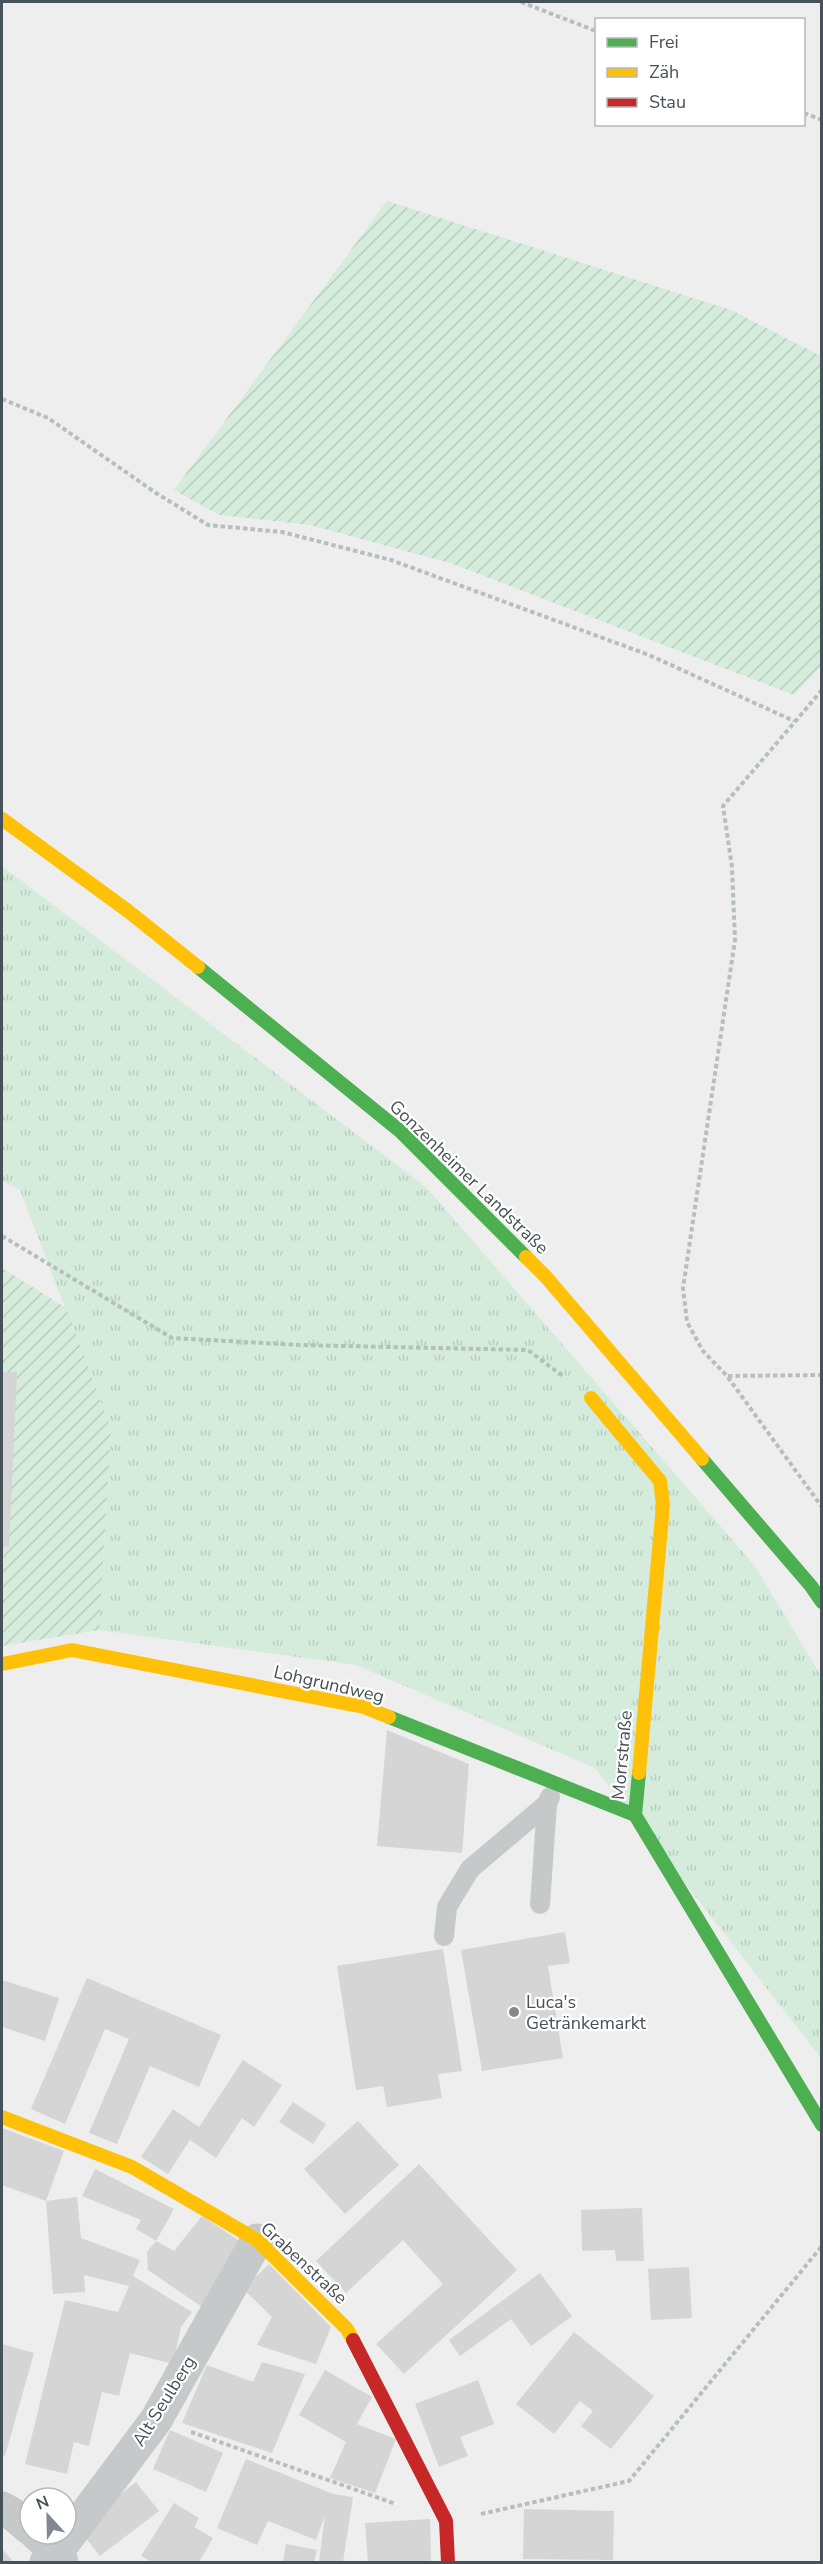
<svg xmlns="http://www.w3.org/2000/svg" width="823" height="2564" font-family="'Nunito Sans',sans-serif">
	<defs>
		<pattern id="grass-tufts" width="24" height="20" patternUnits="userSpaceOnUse" patternTransform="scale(1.5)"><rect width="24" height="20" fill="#d5ecdc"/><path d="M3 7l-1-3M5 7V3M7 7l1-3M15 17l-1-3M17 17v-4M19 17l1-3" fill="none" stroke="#b8ccbf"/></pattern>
		<pattern id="garden-furrows" width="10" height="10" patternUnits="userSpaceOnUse" patternTransform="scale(1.5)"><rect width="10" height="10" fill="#d5ecdc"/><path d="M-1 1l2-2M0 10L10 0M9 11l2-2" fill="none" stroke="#b8ccbf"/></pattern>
	</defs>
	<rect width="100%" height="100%" fill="#efeeee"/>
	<path fill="url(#grass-tufts)" d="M2 866 426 1187 755 1566 821 1676V2058L595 1768 356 1665 99 1630 111 1429 20 1190 2 1181Z"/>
	<path fill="url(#garden-furrows)" d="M387 201 731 310 821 356V666L794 695 453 564 310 525 219 515 174 490Z
		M2 1268 66 1308 111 1429 99 1630 2 1646Z"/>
	<path fill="#d5d5d6" d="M2 1372H17L9 1547H2Z
		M387 1730 469 1764 462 1853 377 1846Z
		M565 1932 570 1963 548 1966 563 2058 482 2071 461 1950Z
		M443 1949 462 2071 438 2074 442 2098 387 2107 383 2086 356 2090 337 1966Z
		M87 1978 221 2035 199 2087 150 2066 117 2144 89 2133 129 2039 105 2029 65 2124 31 2109Z
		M2 1980 59 1998 45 2041 2 2027Z
		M243 2060 282 2085 254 2127 242 2118 216 2158 190 2140 168 2174 141 2157 173 2109 199 2127Z
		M293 2102 326 2124 313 2144 279 2122Z
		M358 2121 399 2165 345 2214 304 2169Z
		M2 2128 64 2151 46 2201 2 2185Z
		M419 2164 517 2270 404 2374 376 2344 443 2284 403 2240 346 2293 316 2261Z
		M95 2169 174 2209 156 2241 136 2229 141 2220 82 2196Z
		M77 2197 81 2238 140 2260 133 2276 192 2312 181 2327 173 2364 130 2353 119 2396 102 2392 89 2446 74 2442 67 2474 25 2464 65 2300 118 2312 129 2286 84 2275 85 2292 53 2294 46 2201Z
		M642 2208 644 2261H616L615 2250 582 2251 581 2210Z
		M202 2216 247 2246 202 2307 148 2270 147 2252 156 2241 174 2251Z
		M269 2264 331 2327 316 2364 257 2345 272 2317 243 2289Z
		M689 2267 692 2318 651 2320 648 2269Z
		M540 2273 572 2316 531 2346 511 2319 460 2356 449 2340Z
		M574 2332 654 2396 611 2449 581 2426 593 2411 580 2401 554 2434 516 2404Z
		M2 2344 34 2353 5 2456 2 2455Z
		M262 2362 305 2374 272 2453 182 2423 207 2365 253 2382Z
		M325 2370 372 2397 357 2424 396 2439 375 2493 330 2478 346 2442 299 2415Z
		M478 2380 494 2424 460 2437 468 2456 439 2467 415 2404Z
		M170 2430 223 2453 206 2492 153 2469Z
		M246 2459 333 2494 353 2497 343 2562H319L325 2515 316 2540 268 2521 257 2545 217 2528Z
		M136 2482 159 2511 100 2556 78 2528Z
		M174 2503 199 2518 194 2527 213 2538 199 2562H152L141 2556Z
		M524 2509 614 2511 613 2560 523 2559Z
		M430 2519 431 2562H368L365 2523Z
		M286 2544 317 2550 314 2562H283Z
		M2 2549 14 2562H2Z"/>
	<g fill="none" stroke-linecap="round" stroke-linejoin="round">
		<path stroke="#b5c0bc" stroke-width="4" stroke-dasharray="4.5 3" stroke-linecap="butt" d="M521 2 596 31
			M804 113 822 120
			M2 399 48 418 156 493 208 525 282 532 391 560 649 655 794 721
			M822 690 723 806 732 867 735 940 683 1288 687 1322 703 1351 727 1376 822 1507
			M2 1236 172 1338 300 1345 528 1350 564 1377
			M728 1376 822 1375
			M191 2432 396 2504
			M481 2514 629 2481 822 2246"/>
		<path stroke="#c6c9ca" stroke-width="20" d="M540 1904 547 1804 550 1797
			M444 1936 447 1907 470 1869 547 1804"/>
		<path stroke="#c6c9ca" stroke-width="33" d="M2 2508 11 2513 30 2529
			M36 2534 57 2552 62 2562
			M46 2562 57 2552 156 2420 257 2240"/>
		<path stroke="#4caf50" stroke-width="14" d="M198 967 400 1131 526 1257
			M702 1459 811 1586 822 1602
			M389 1717 635 1815
			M639 1773 635 1815 822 2125"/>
		<path stroke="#ffc107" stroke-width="14" d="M2 819 128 911 198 967
			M526 1257 546 1277 702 1459
			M591 1398 660 1481 663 1505 639 1773
			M2 1664 72 1650 364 1707 389 1717
			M2 2117 132 2167 257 2240 347 2329 353 2340"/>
		<path stroke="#c62828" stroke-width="14" d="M353 2340 446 2521 448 2562"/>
	</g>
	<circle fill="#82888d" stroke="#fff" stroke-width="2" cx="514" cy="2012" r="6"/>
	<g text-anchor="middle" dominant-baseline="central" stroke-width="4.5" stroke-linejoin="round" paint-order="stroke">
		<g font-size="18" fill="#475159" stroke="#fff">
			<text transform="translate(469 1177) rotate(44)">Gonzenheimer Landstraße</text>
			<text transform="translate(329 1684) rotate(13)">Lohgrundweg</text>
			<text transform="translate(622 1755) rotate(-85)">Morrstraße</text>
			<text transform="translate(304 2263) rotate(43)">Grabenstraße</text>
			<text transform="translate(164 2401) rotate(-58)">Alt Seulberg</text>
		</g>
		<g font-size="18" fill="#475159" stroke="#fff" text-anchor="start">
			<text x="526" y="2002">Luca's<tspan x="526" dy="21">Getränkemarkt</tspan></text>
		</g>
	</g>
	<rect width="823" height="2564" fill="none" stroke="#475159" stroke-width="6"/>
	<rect x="595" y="18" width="210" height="108" fill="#ffffff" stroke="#b5b9bd" stroke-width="1.5"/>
	<rect x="607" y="38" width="30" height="9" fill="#4caf50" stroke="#b5b9bd" stroke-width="1.5"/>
	<text x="649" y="48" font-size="18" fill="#475159">Frei</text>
	<rect x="607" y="68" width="30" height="9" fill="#ffc107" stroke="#b5b9bd" stroke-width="1.5"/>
	<text x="649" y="78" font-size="18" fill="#475159">Zäh</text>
	<rect x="607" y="98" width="30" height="9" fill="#c62828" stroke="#b5b9bd" stroke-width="1.5"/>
	<text x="649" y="108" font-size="18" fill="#475159">Stau</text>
	<g transform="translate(48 2516) rotate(338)"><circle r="28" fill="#ffffff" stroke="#b5b9bd" stroke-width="1.5"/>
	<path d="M0-4.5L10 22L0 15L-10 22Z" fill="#82888d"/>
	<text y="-9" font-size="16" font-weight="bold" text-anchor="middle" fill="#475159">N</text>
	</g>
</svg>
